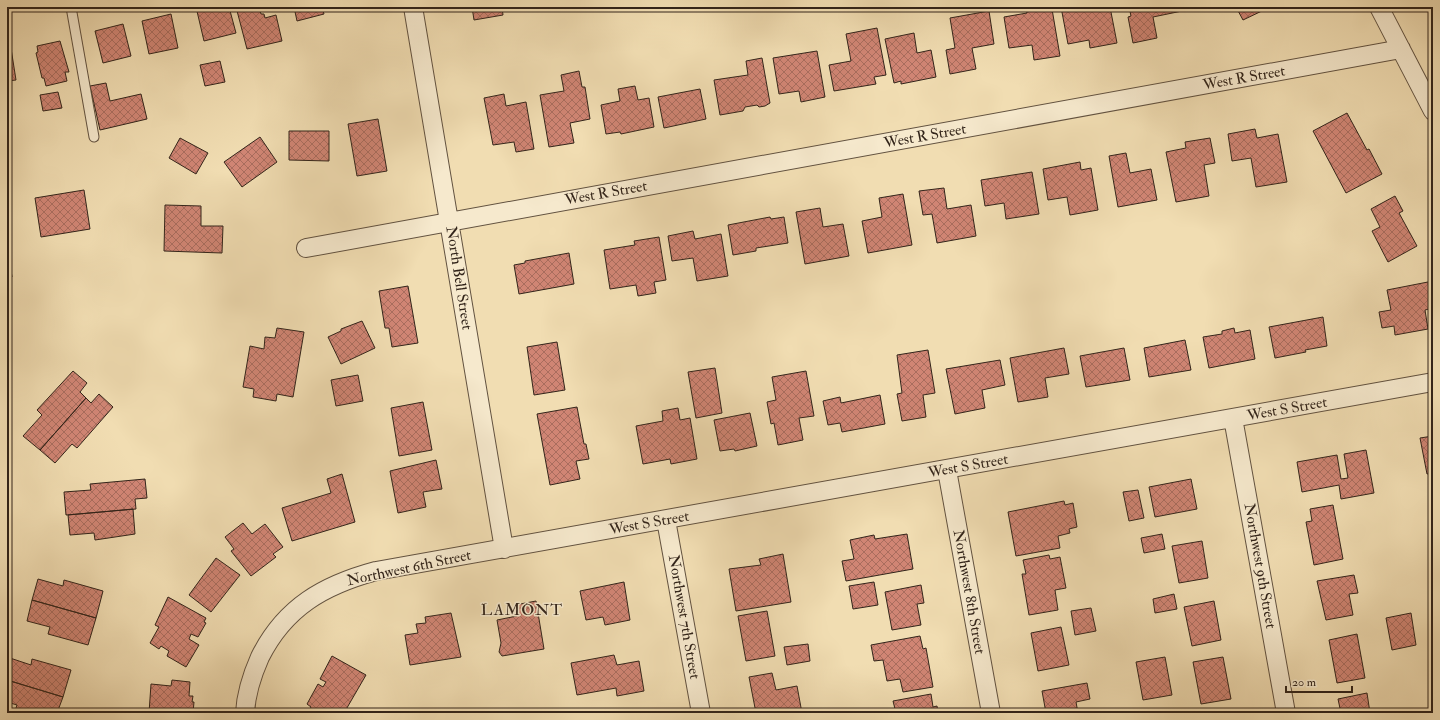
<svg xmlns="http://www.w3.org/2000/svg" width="1440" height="720" font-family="'IM FELL Double Pica',serif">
	<defs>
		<pattern id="building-cross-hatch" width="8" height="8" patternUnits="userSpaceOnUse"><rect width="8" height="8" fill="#d08574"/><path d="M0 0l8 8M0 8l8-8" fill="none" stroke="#a96d5e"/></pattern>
	</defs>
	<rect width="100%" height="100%" fill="#f1ddb2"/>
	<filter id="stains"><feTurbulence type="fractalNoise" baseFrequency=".005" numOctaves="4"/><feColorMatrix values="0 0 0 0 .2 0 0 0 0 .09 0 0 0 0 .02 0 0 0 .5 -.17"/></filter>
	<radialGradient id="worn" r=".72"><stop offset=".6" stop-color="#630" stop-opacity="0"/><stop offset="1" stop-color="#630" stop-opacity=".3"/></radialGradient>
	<path fill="url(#building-cross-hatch)" stroke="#32241a" d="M196 7H229L236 33 204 41Z
		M236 7H259L261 14H264L265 18 276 15 282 41 247 49Z
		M294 7H322L324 14 297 21Z
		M472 7H502L503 15 474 20Z
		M1026 7H1045V10L1052 9 1060 56 1034 60 1032 45 1009 48 1004 17 1027 13Z
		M1061 7H1110L1117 43 1090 48 1089 40 1068 44Z
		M1129 7H1181L1182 11 1153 17 1157 38 1133 43 1128 17 1131 16Z
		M1236 7H1265L1266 9 1243 20Z
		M989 11 994 44 972 48 976 69 950 74 946 50 955 48 950 18Z
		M171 14 178 48 149 54 142 21Z
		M123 24 131 56 103 63 95 31Z
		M877 28 886 75 874 77 876 84 834 91 829 65 851 61 846 34Z
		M914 33 917 53 931 50 936 77 901 84V81L894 83 885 39Z
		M60 41 69 72H65L67 81 46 86 44 78H42L36 53 38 52 37 46Z
		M10 42 16 80 7 81V43Z
		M817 51 825 97 801 102 799 91 779 94 773 58Z
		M762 58 770 103 765 106 759 107 757 105 745 107 743 111 720 115 714 80 748 75 746 61Z
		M220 61 225 82 205 86 200 65Z
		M579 71 582 87H585L590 119 570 123 574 143 549 147 540 95 564 91 561 75Z
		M106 83 110 101 141 94 147 119 100 130 90 86Z
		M635 86 638 100 649 98 654 127 621 134 620 132 606 134 601 105 620 101 618 89Z
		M700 89 706 119 664 128 658 97Z
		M58 92 62 108 43 111 40 95Z
		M504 94 506 106 526 102 534 149 516 152 514 142 493 145 484 98Z
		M1347 113 1367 150 1369 149 1382 174 1346 193 1313 131Z
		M378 119 387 171 357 176 348 124Z
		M1255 129 1257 138 1278 134 1287 182 1256 187 1251 158 1232 161 1228 134Z
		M289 131H329V161L289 160Z
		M260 137 277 162 242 187 224 162Z
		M180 138 208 153 196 174 169 158Z
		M1210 138 1215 163 1204 165 1209 196 1176 202 1166 152 1186 148 1185 142Z
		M1126 153 1130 173 1151 169 1157 200 1118 207 1109 156Z
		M1080 162 1081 170 1091 168 1098 210 1070 215 1067 197 1048 200 1043 169Z
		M1032 172 1039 214 1006 219 1004 203 985 206 981 180Z
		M944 188 947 209 971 205 976 236 937 243 932 214 923 215 919 191Z
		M84 190 90 229 41 237 35 198Z
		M903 194 912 245 868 253 862 221 882 217 879 198Z
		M1395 196 1403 211 1399 213 1417 246 1388 262 1372 231 1380 227 1371 209Z
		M165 205 201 206V226H223L222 253 164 251Z
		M820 208 823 227 843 224 849 256 805 264 796 212Z
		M770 217 771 219 784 217 788 243 756 248V251L733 255 728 225Z
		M693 231 695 239 721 234 728 276 697 281 693 258 672 261 668 236Z
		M659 237 666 280 654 282 656 293 638 296 636 285 610 289 604 250 635 245 634 241Z
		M7 244 12 277 7 278Z
		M569 253 574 284 519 294 514 265 525 263V261Z
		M1433 281V308L1425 310 1428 329 1395 335 1394 326 1382 328 1379 312 1391 310 1387 290Z
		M408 286 418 343 392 347 389 328H385L379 291Z
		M1323 317 1327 346 1305 350 1306 352 1275 358 1269 327Z
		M362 321 375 348 341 364 328 337 341 331V329Z
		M277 328 304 332 293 397 277 394 276 401 253 397 254 389 243 387 250 346 264 349 265 337 275 338Z
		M1234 328 1235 333 1250 330 1255 359 1209 368 1203 337 1222 334V331Z
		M1185 340 1191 370 1149 377 1144 348Z
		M557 342 565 390 534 395 527 347Z
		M1064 348 1069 374 1045 378 1048 397 1018 402 1010 358Z
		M1124 348 1130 380 1086 387 1080 356Z
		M928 350 935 393 923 395 926 417 902 421 897 394 902 393 897 355Z
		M1000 360 1005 385 982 390 985 408 955 414 946 369Z
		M715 368 722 413 696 418 688 372Z
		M73 371 87 383 80 392 86 398 40 450 23 436 42 415 37 410Z
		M806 371 814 416 799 418 803 440 778 445 774 423 771 424 767 402 776 400 772 377Z
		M358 375 363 401 336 406 331 380Z
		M99 394 113 407 77 448 72 444 55 463 40 450 86 398 91 403Z
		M880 395 885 424 842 432 840 423 828 425 823 401 840 397 841 403Z
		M423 402 432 450 399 456 391 408Z
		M577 407 584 444H586L589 459 576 461 580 479 550 485 537 414Z
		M678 408 680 420 690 418 697 459 671 464 670 459 643 464 636 426 663 421 662 411Z
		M750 413 757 446 735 451 734 449 720 451 714 420Z
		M1433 436V473L1427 474 1420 438Z
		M1366 450 1374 493 1341 499 1339 485 1302 492 1297 462 1337 455 1341 479 1348 478 1344 454Z
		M436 460 442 489 423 492 426 507 398 513 390 471Z
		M342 474 355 522 292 541 282 508 331 493 327 479Z
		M145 479 147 498 135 499 136 509 66 515 64 492 91 490 90 484Z
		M1191 479 1197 509 1155 517 1149 487Z
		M1138 490 1144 518 1129 521 1123 492Z
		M1064 501 1065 505 1073 503 1077 527 1069 529 1070 533 1058 536 1060 548 1016 556 1008 512Z
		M1333 505 1343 559 1314 565 1306 522 1312 521 1310 509Z
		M133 509 135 534 95 540 94 533 70 535 68 515Z
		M243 523 252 534 265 524 283 547 273 554 276 557 251 576 231 551 234 549 225 537Z
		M907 534 913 569 846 581 842 561 854 559 850 540 874 535 875 539Z
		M1162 534 1165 549 1144 553 1141 538Z
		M1202 541 1208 578 1179 583 1172 546Z
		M783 554 791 602 736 611 729 569 761 565 759 559Z
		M1049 555 1050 559 1060 557 1066 588 1055 590 1058 610 1029 615 1022 574H1026L1023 560Z
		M216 558 240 575 211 612 189 595Z
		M1354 575 1358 593 1349 594 1353 615 1326 620 1317 581Z
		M38 579 63 586 64 580 103 591 96 618 32 600Z
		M624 582 630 620 605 625 603 617 586 620 580 591Z
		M874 582 878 605 853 609 849 586Z
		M921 585 924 603 917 604 921 625 892 630 885 592Z
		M1174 594 1177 609 1155 613 1153 599Z
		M168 597 206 618 204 622 206 623 198 637 191 634 189 639 199 645 186 667 167 656 169 651 161 646 159 649 150 643 159 627 155 625Z
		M32 600 96 618 88 645 48 634 50 627 27 621Z
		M536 601 544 649 502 656 499 652 501 643 497 620 517 616 515 605Z
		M1214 601 1221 640 1192 646 1184 607Z
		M1091 608 1096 631 1075 635 1071 611Z
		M767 611 775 656 746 661 738 616Z
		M451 613 461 657 410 665 405 635 418 633 416 624 426 623 425 617Z
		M1411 613 1416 645 1392 650 1386 618Z
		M1061 627 1069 665 1038 671 1031 633Z
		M1357 634 1365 678 1337 683 1329 640Z
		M920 636 923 649 926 648 933 687 903 692 900 679 887 681 883 660 874 661 871 645Z
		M808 644 810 661 787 665 784 647Z
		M614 655 617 665 639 661 644 691 617 696 616 688 577 695 571 663Z
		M332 656 366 675 344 713H313L309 711 311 707 307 704 318 684 323 687 326 682 320 679Z
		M7 657 31 665 32 659 71 670 63 697 7 680Z
		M1165 657 1172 695 1143 700 1136 662Z
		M1223 657 1231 699 1201 704 1193 662Z
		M772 673 776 690 797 686 802 713H756L749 677Z
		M7 680 63 697 57 713H23L15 711 17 705 7 702Z
		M172 680 190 682 189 696H193L192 702H194L193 713H149L151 684 171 686Z
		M1087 683 1090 699 1076 702 1078 713H1046L1042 691Z
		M1367 693 1370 713H1341L1338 699Z
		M931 694 933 707 937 706 938 713H896L893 701Z"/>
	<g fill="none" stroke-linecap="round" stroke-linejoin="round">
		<defs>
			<path id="lane" d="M71 7 94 137"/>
			<path id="street" d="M413 7 504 549
				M1379 7 1433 111
				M306 248 1401 49
				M1233 418 1286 713
				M947 470 991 713
				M666 520 701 713
				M245 713C246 694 252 675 260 657 285 607 324 585 376 571L1433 382"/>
		</defs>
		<use href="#lane" stroke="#625240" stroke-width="11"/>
		<use href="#street" stroke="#625240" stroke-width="20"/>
		<use href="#lane" stroke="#f6e9cd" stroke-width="9"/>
		<use href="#street" stroke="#f6e9cd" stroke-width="18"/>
	</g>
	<g text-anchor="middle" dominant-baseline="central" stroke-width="3" stroke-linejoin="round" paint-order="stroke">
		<g font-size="15" fill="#32241a" stroke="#f6e9cd">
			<text transform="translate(1244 78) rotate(-10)">West R Street</text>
			<text transform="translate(925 136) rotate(-10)">West R Street</text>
			<text transform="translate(606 193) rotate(-10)">West R Street</text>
			<text transform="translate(459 278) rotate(81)">North Bell Street</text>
			<text transform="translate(1287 409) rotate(-10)">West S Street</text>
			<text transform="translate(968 466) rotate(-10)">West S Street</text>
			<text transform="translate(649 523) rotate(-10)">West S Street</text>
			<text transform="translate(1260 566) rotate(80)">Northwest 9th Street</text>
			<text transform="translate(409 568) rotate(-12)">Northwest 6th Street</text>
			<text transform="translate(969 592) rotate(80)">Northwest 8th Street</text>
			<text transform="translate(684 617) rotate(80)">Northwest 7th Street</text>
		</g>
		<g font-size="16" letter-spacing="1" fill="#32241a" stroke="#f6e9cd">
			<text x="522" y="610">LAMONT</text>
		</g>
	</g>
	<rect width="1440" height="720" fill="none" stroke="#f1ddb2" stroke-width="24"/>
	<rect x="8" y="8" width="1424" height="704" fill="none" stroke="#32241a" stroke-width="2"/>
	<rect x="12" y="12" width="1416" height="696" fill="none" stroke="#32241a"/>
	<path d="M1286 686v6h66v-6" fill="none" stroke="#32241a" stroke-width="2"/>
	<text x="1292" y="686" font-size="12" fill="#32241a" stroke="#f6e9cd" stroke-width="3" paint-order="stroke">20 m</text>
	<rect width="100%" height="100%" filter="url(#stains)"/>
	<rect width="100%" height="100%" fill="url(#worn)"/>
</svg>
